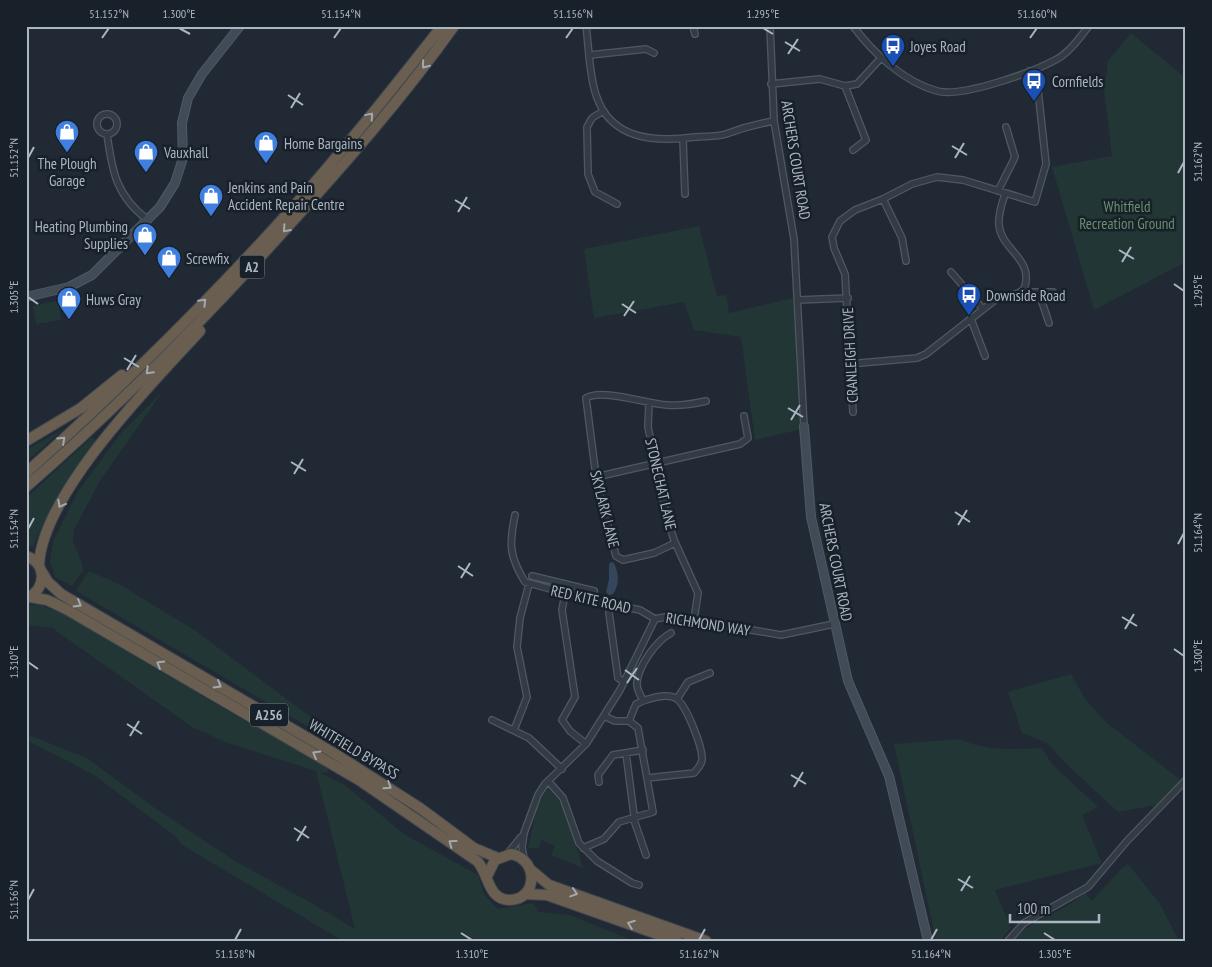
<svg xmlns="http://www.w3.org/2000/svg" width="1212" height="967" font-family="'PT Sans Narrow',sans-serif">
	<rect width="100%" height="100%" fill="#202934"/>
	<path fill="#223636" d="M1131 33 1186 78V262L1094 310 1052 167 1112 156 1104 90 1108 61Z
		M699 226 717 296 726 295 729 313 793 298 802 429 755 440 741 337 694 330 684 302 594 318 584 249Z
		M55 301 59 305 61 320 36 324 33 306Z
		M163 391 100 481 74 530 73 542 81 560 83 570 72 586 55 577 50 561 53 541 78 491 121 433Z
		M65 428 26 462V450Z
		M92 437 96 440 59 493 33 546H26V498Z
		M89 571 119 584 196 631 328 730 324 736 76 591Z
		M26 605H40L61 613 252 725 329 766 327 773 319 772 345 785 404 834 478 875 484 894 498 909 533 903 539 912 570 915 634 941H343L182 845 175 836 94 775 26 740V734L87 758 155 808 235 861 315 905 355 929 316 771 225 742 192 727 52 628 26 625Z
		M1071 674 1085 699 1107 723 1182 781 1157 805 1118 812 1064 762 1047 743 1022 733 1008 692Z
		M961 739C985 752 1016 749 1042 748L1052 764 1098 807 1082 815 1102 863 995 890 1011 928 1000 941H936L894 744Z
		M548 788 564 806 583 868 551 855 555 846 542 840 538 849 528 848 537 807Z
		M1128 864 1160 904 1179 941H1013C1032 918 1063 913 1085 893L1092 901 1119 871Z"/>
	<path fill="#34465b" d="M611 562 614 563C619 574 620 584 613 594L609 595 606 592 609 579V564Z"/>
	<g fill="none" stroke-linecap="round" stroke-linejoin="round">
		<defs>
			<path id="street" d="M586 26C589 48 589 74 596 95 611 141 656 142 695 137 705 136 717 137 726 134 742 128 756 124 774 121
				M693 26 695 34
				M770 26 774 121 794 239 804 426
				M853 26C873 53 904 82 937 91 961 98 1034 72 1057 59 1070 52 1080 37 1089 26
				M590 55 646 49 654 53
				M771 84 820 79 845 86 857 84 881 58
				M845 86 866 140 853 150
				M603 111 592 118 587 127 588 174 595 192 617 204
				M97 124a10 10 0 1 1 20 0a10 10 0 1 1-20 0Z
				M107 134C112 171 116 196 148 220
				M683 139 685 194
				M998 191 1015 157 1006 127
				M1005 194C1002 203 998 214 999 225 1001 250 1035 259 1024 289
				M883 199 902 238 906 261
				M951 272 983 309
				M1024 289 1029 292H1053
				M1039 293 1049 323
				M798 300 848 298
				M971 319 985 356
				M849 364 917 358 926 354 995 300C1004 294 1018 297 1024 289
				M649 403 648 427 667 518 674 540 698 593 694 620
				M853 412 845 274 834 248 832 237 840 221 855 210 883 199 912 184 937 177 963 180 1035 202 1046 164 1038 90 1029 71
				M596 477 740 444 748 438 744 416
				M515 515C509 544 509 556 525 582L598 602 640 610 655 619
				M675 543 654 553 623 560 616 556 597 484 586 398C602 388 647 404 667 405 680 406 693 404 706 401
				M532 576 594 591
				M565 594 562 610 575 697 562 720 570 731 586 744
				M610 605 609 613 618 678 624 682
				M677 699 688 682 710 673
				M643 700C640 695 636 688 637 682 639 665 656 641 671 633
				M492 720 529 738 562 769
				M629 721 636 704C646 699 667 692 677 699 687 707 703 748 702 760 701 766 697 769 694 773L647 778
				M514 730 527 697 517 647 520 618 529 584
				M626 753 635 823 646 855
				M548 781 563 798 579 843 597 861 632 883 639 885
				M599 782 598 775 613 755 643 750
				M583 848 604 839 619 822 653 812 638 728 629 721H615L604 716
				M508 853 521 837
				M524 859 522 847 524 833 538 795 545 784 586 744 620 690 655 619 670 616 781 635 834 624
				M1008 941 1024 923 1088 887 1127 841 1186 780"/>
			<path id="secondary" d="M26 297 69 287 92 275 160 207 175 183 183 158 182 123 188 98 202 74 240 26
				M804 426 811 517 848 681 889 776 928 941"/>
			<path id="highway" d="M26 441 81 408 122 375
				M26 473C117 391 205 305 287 214 341 154 392 90 442 26
				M26 487C117 408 203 321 283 232 343 166 402 99 454 26
				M26 556C47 563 47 589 27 598
				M39 565C42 494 152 383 200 331
				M42 572 48 582 61 594 337 755 420 808 474 848 498 858
				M30 597 47 600 66 609 359 780 477 861C489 873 487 899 509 900 538 900 539 859 511 854L495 860 487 876
				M531 870 549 885 706 941
				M525 894 547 895 677 941"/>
		</defs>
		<use href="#street" stroke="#505963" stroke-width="8"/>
		<use href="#secondary" stroke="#505963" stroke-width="10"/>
		<use href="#highway" stroke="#3d464f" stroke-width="12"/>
		<use href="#street" stroke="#333b44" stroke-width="5.5"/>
		<use href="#secondary" stroke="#414b57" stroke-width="8"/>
		<use href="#highway" stroke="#6a5e50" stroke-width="10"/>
	</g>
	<defs><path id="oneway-chevron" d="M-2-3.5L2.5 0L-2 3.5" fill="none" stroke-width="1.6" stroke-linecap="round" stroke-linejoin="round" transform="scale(1.25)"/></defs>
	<g stroke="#a2a9b1">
		<use href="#oneway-chevron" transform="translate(425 65) rotate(128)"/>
		<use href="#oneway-chevron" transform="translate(370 116) rotate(-50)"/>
		<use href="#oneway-chevron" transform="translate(286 229) rotate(132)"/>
		<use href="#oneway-chevron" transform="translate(203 302) rotate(-46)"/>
		<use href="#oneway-chevron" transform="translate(149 371) rotate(135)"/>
		<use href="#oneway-chevron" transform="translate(62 440) rotate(-43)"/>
		<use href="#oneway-chevron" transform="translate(61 504) rotate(119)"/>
		<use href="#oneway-chevron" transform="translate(78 604) rotate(30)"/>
		<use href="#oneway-chevron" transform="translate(160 664) rotate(-150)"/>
		<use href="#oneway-chevron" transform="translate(218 685) rotate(30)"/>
		<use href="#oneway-chevron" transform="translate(316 754) rotate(-150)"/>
		<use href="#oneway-chevron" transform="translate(388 786) rotate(33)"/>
		<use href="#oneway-chevron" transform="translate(452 843) rotate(-144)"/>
		<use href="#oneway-chevron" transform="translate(574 893) rotate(18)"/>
		<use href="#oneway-chevron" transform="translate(631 924) rotate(-160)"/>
	</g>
	<path fill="none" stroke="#acb6c2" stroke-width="2" d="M179 28 190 34M763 28 773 34M102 38 109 28M334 38 341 28M566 38 573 28M1030 38 1037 28M785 42 800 51M788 54 798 39M288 95 303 105M291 108 300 93M952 146 967 155M28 158 34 147M955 158 964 143M1178 173 1184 162M455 200 470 209M458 212 467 197M1119 250 1134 259M1122 262 1131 247M1174 284 1184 291M28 297 38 304M622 304 636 313M624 316 634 301M124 358 139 367M127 370 136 355M788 408 803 417M791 420 800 405M291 462 306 471M294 474 303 459M955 512 970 522M958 525 967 510M28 529 34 518M1178 544 1184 533M458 566 473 576M461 578 470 563M1122 617 1137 626M1125 629 1134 614M1174 649 1184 656M28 662 38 669M625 670 639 680M627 683 637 668M127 724 142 734M130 736 139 721M791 775 806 784M794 787 803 772M294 828 309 838M297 841 306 826M958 879 973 888M961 891 970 876M28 900 34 889M461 933 472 940M1044 933 1055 940M235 940 241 929M699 940 705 929M931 940 937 929"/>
	<defs>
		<symbol id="bus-pin" viewBox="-11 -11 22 30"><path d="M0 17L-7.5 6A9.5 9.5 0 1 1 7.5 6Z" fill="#1a4fb4" stroke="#182029"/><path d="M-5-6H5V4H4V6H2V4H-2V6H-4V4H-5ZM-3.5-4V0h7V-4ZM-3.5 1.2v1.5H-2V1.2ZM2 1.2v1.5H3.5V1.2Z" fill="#fff"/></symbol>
		<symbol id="shop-pin" viewBox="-11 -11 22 30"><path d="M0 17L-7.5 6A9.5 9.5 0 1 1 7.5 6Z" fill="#3f7fe0" stroke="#182029"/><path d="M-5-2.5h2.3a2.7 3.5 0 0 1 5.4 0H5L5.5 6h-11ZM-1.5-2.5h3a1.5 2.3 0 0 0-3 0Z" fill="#fff"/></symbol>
	</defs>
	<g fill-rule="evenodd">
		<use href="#bus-pin" x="879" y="32" width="28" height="38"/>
		<use href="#bus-pin" x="1020" y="67" width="28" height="38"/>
		<use href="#shop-pin" x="53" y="118" width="28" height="38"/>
		<use href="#shop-pin" x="252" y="129" width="28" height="38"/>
		<use href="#shop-pin" x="132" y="138" width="28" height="38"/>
		<use href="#shop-pin" x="197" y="182" width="28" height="38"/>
		<use href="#shop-pin" x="131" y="221" width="28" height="38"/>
		<use href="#shop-pin" x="155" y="244" width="28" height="38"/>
		<use href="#bus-pin" x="955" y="281" width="28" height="38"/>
		<use href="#shop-pin" x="55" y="285" width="28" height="38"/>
	</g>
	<g text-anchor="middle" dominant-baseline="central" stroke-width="5" stroke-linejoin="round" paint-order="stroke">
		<g fill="#182029" stroke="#808994" stroke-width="1">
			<rect x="239.5" y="255.5" width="25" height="23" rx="4"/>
			<rect x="250" y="703.5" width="38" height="23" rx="4"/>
		</g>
		<g font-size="14" font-weight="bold" fill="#acb6c2">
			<text x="252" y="267">A2</text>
			<text x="269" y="715">A256</text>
		</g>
		<g font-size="15" fill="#acb6c2" stroke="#182029" text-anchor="start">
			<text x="910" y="46">Joyes Road</text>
			<text x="1052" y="81">Cornfields</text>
			<text x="284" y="143">Home Bargains</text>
			<text x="164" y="152">Vauxhall</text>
			<text x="67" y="163" text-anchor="middle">The Plough<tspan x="67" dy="17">Garage</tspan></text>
			<text x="228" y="187">Jenkins and Pain<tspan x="228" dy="17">Accident Repair Centre</tspan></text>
			<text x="128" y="226" text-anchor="end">Heating Plumbing<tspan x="128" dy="17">Supplies</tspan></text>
			<text x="186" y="258">Screwfix</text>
			<text x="986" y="295">Downside Road</text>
			<text x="86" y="299">Huws Gray</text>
		</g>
		<g font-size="15" fill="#acb6c2" stroke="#182029">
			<text transform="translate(796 160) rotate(81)">ARCHERS COURT ROAD</text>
			<text transform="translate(850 355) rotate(-93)">CRANLEIGH DRIVE</text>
			<text transform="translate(661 484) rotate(77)">STONECHAT LANE</text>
			<text transform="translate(605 509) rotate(76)">SKYLARK LANE</text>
			<text transform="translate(836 562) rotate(79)">ARCHERS COURT ROAD</text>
			<text transform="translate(591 599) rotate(13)">RED KITE ROAD</text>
			<text transform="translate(708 624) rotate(9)">RICHMOND WAY</text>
			<text transform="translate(354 749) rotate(31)">WHITFIELD BYPASS</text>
		</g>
		<g font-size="15" fill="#66906d" stroke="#182029">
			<text x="1127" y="206">Whitfield<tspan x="1127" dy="17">Recreation Ground</tspan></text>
		</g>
	</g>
	<rect width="1212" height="967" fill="none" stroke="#182029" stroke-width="55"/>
	<path d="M1010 914v8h89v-8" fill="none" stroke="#acb6c2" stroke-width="2.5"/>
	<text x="1017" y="914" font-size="15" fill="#acb6c2" stroke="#182029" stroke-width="4" paint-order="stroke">100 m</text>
	<rect x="28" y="28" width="1156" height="912" fill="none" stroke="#acb6c2" stroke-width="2"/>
	<g font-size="12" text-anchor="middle" fill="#acb6c2">
		<text x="109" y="18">51.152°N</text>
		<text x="179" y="18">1.300°E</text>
		<text x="341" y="18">51.154°N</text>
		<text x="573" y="18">51.156°N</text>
		<text x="763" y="18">1.295°E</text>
		<text x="1037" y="18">51.160°N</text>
		<text transform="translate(14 158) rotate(-90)" y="4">51.152°N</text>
		<text transform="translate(1198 162) rotate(-90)" y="4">51.162°N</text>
		<text transform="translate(1198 291) rotate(-90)" y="4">1.295°E</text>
		<text transform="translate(14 297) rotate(-90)" y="4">1.305°E</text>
		<text transform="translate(14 529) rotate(-90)" y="4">51.154°N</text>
		<text transform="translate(1198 533) rotate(-90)" y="4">51.164°N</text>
		<text transform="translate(1198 656) rotate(-90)" y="4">1.300°E</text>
		<text transform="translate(14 662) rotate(-90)" y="4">1.310°E</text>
		<text transform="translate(14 900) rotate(-90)" y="4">51.156°N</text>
		<text x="235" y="958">51.158°N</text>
		<text x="472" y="958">1.310°E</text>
		<text x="699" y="958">51.162°N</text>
		<text x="931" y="958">51.164°N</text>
		<text x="1055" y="958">1.305°E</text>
	</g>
</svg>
